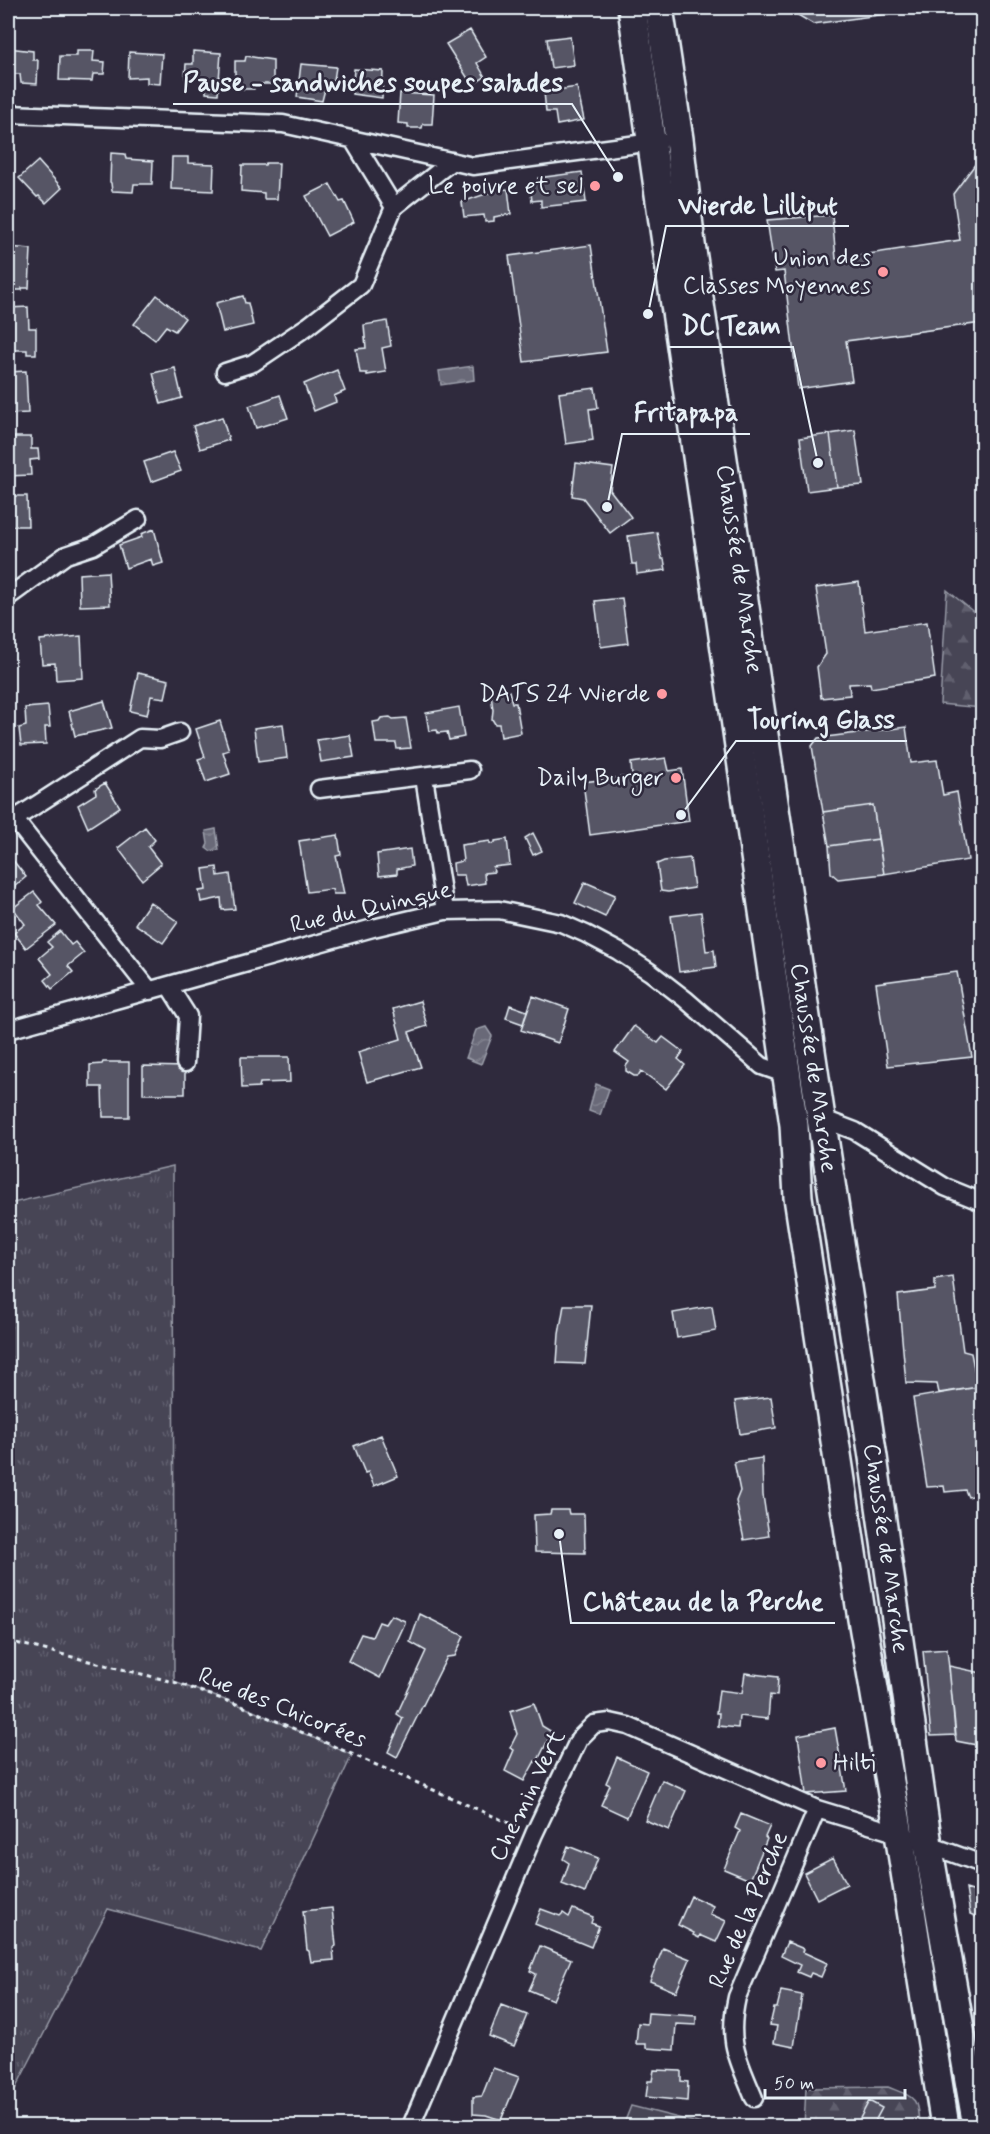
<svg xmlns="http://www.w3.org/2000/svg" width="990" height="2134" font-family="Mynerve,sans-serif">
	<defs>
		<pattern id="grass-tufts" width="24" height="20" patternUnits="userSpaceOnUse" patternTransform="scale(1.5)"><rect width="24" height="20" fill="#464455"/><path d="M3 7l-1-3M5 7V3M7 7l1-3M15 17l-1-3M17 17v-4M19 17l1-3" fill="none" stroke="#615f6e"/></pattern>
		<pattern id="forest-firs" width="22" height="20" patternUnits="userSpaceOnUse" patternTransform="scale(1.5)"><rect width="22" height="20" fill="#464455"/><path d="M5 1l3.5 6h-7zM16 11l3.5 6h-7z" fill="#615f6e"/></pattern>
		<pattern id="water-waves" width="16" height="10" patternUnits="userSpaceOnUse" patternTransform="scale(1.5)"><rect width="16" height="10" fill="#696978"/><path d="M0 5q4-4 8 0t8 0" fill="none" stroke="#7e7f8c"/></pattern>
	</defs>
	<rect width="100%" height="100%" fill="#2f2a3d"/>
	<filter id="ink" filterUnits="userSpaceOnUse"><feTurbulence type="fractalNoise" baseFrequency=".0167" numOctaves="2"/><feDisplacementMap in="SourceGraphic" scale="12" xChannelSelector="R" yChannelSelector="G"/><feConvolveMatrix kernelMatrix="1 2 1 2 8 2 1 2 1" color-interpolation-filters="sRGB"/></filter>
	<g filter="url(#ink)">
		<path fill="url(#grass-tufts)" stroke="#979aa6" stroke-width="1.5" d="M173 1166 174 1682 242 1706 352 1755 261 1951 108 1909 8 2103V1204Z
			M631 2106 710 2126H623Z"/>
		<path fill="url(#forest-firs)" stroke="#979aa6" stroke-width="1.5" d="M947 590 982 619V708L940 704Z
			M888 2087C915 2098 918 2096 919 2126H804L806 2088Z"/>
		<path fill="url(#water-waves)" stroke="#9c9fab" stroke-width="1.5" d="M473 366 474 380 441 385 439 371Z
			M216 829 219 850 210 851 206 848 208 844 206 831Z
			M486 1027 492 1036 481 1064 466 1058 476 1030Z
			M596 1084 609 1089 600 1115 589 1111Z"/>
		<path fill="#575565" stroke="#e8f1f8" stroke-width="1.5" d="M786 8H931L813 24Z
			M470 30 486 57 477 63 485 77 472 85 446 44Z
			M570 36 574 65 551 68 547 39Z
			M8 48 33 51V60H38L37 84 21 83 20 74H8Z
			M77 51H94L93 61 105 62 104 74H93L92 81 59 80 60 56H77Z
			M193 51 221 53 218 94 206 93V79L185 78 186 64H193Z
			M129 52 162 54 160 84 147 83V77L128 78Z
			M246 56 273 60V84H255L254 89H235V61H245Z
			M301 64 336 67 333 86 326 85 322 101 297 97Z
			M354 69 383 71 382 98 352 94Z
			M577 87 584 120 557 125 555 112H546L544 92Z
			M400 93 434 95 432 124H423L422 128H408V124L398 123Z
			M111 153 125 154 126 159 153 161 152 184H134L133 192 112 191 111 183 110 182Z
			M982 155V323L846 341 852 381 798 389 784 271 775 272 767 220 832 215 836 259 960 240 953 194Z
			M172 157H188V163L214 164 213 191 171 189Z
			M38 161 62 188 46 203 39 196 37 197 19 178Z
			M266 163H279L277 199H264V193L241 191 242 165H265Z
			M582 172 586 202 541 207V200L532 201 530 186 538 184V178Z
			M330 184 340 202 344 201 354 222 327 236 306 196Z
			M508 189 511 214 494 217V221L485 222 484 215 464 217 462 202 489 193 490 191Z
			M591 245 607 352 524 362 509 256Z
			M8 247 31 249 29 288H22V290H8Z
			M157 295 185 318 175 331 166 326 155 340 134 324Z
			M243 296 245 303H248L253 325 223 332 216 303Z
			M28 307 29 328H36V354H27V350H8V308Z
			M387 321 391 346 382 348 386 372 367 375V373H360L356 349 366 348 364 325Z
			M175 368 182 398 161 404 153 373Z
			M337 370 345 391 334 396 336 402 314 411 304 384Z
			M26 371 28 413 8 414V372Z
			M595 388 598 408 589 409 593 440 566 444 559 393Z
			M280 395 288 418 256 428 249 406Z
			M222 417 229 440 200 449 193 426Z
			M855 430 863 485 837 487 830 434Z
			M830 434 837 487 807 491 800 438Z
			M8 437H31V449H38L39 459 30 460 31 475 8 476Z
			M173 452 181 471 151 482 144 462Z
			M576 463 613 468 610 490 631 517 610 533 583 498 572 496Z
			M8 496H27L28 526H8Z
			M154 529 163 563 153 566 151 559 126 568 119 545 142 537 141 534Z
			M657 532 662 559H664L666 570 637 574 636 564H632L628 536Z
			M108 572 110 605 80 606 79 574Z
			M859 582 865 631 927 622 935 678 871 688 870 683 849 684 850 695 821 698 817 667 826 654 816 588Z
			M622 598 628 643 601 647 595 601Z
			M81 636 83 678 56 680 55 663 42 664 40 640Z
			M138 673 169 680 165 698 151 696 147 715 130 711Z
			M509 691 512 703H516L521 733 501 737 499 724H495L492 719 493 710 491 694Z
			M104 701 112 728 75 736 69 711Z
			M48 706 50 727H45L46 744 21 745 19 728 26 726 25 708Z
			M459 707 464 737 449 740 447 732 438 733 437 730 429 731 426 713Z
			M390 717 393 719 406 718 411 748 397 749 396 743H376L373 722 379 721 381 718Z
			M220 721 229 750 223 752 230 774 206 782 198 759 205 757 196 729Z
			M283 724 287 758 258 762 254 728Z
			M906 727 911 763 937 760 943 795 957 792 968 860 884 874 873 805 823 812 812 746 818 738Z
			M350 735 354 757 321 762 317 740Z
			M666 758 669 771 682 769 689 821 590 835 583 782 632 776 631 763Z
			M105 783 120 807 88 828 78 805 96 794 95 789Z
			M873 805 878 839 829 846 823 812Z
			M145 827 155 840 148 847 161 864 142 880 118 848Z
			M533 833 542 851 533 855 525 838Z
			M338 835 341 855 336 856 344 894H333L332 889 307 892 299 841Z
			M507 839 510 865 493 867 494 872 484 873 485 883 466 886 464 875H454L453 863 463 861 461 845 490 841V844L495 843V841Z
			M878 839 884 874 838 879 831 873 829 846Z
			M410 849 412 866 397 869V874L379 876 377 854Z
			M8 854 26 877 8 892Z
			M690 858 694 888 668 892 661 891 657 864 664 861Z
			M217 867 218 876 230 874 235 909 222 910 221 898 201 902 199 891 206 890 203 869Z
			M585 882 615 895 605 917 575 903Z
			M34 892 42 902 39 905 56 925 26 948 14 933 25 924 13 908Z
			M150 902 178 922 163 943 135 924Z
			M701 912 706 951 714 950 716 967 679 972 671 916Z
			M60 931 71 945 75 942 84 953 68 966 73 972 52 989 45 980 52 974 39 958 52 947 47 942Z
			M957 972 972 1057 888 1066 876 983Z
			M533 996 569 1009 558 1043 521 1030Z
			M420 1001 427 1026 409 1032 421 1067 367 1082 358 1052 401 1039 393 1009Z
			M510 1005 527 1011 523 1024 506 1018Z
			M634 1026 658 1043 663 1037 683 1052 678 1059 685 1065 666 1089 641 1071 638 1076H634L626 1071V1066L629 1062 615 1052Z
			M241 1057H289L290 1082 260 1083 259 1087 242 1088Z
			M103 1062H129V1117H103L102 1087H90V1065L102 1064Z
			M143 1066 185 1067V1094H143Z
			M953 1277 963 1351 971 1353 978 1387 939 1393 937 1384 906 1383 898 1295 935 1290V1280Z
			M564 1305H591L585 1364 557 1363 559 1334Z
			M712 1306 716 1331 677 1338 673 1313Z
			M978 1387 982 1431V1494L968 1497 965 1490 945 1492 944 1486 927 1487 913 1398Z
			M771 1397 776 1428 740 1434 735 1401Z
			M381 1435 398 1476 374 1486 368 1472 365 1473 354 1446Z
			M762 1458 763 1495 769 1536 744 1540 736 1501 740 1491 734 1462Z
			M551 1510H568L569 1514H584L585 1553 535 1552 534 1515 550 1514Z
			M420 1614 464 1636 455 1656 447 1657 397 1757 388 1752 403 1718 397 1714 426 1651 410 1642Z
			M391 1615 405 1621V1623L380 1678 348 1661 361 1634 372 1637 379 1622 385 1624Z
			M947 1649 956 1735 931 1736 923 1651Z
			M949 1666 982 1673V1746L956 1741Z
			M745 1673 778 1677 777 1696 770 1695 768 1719 739 1716 738 1728 718 1726 719 1713H716L719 1690 742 1693Z
			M534 1703 542 1726 552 1732 537 1762 535 1761 524 1781 505 1771 514 1750 510 1748 517 1734 510 1711Z
			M835 1728 846 1791 806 1794 798 1735Z
			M617 1757 647 1771 627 1817 601 1805 610 1785 606 1783Z
			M662 1780 686 1791 669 1830 645 1820Z
			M741 1814 770 1826 765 1837 767 1839 750 1880 724 1869 740 1831 735 1828Z
			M568 1846 598 1858 585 1893 562 1884 569 1863 563 1859Z
			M833 1858 847 1884 817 1899 804 1873Z
			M966 1889 982 1894V1901L975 1916 970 1914Z
			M691 1896 713 1906 710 1914 726 1921 716 1942 700 1935 699 1938 693 1935 694 1933 678 1925Z
			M982 1901V1920L975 1916Z
			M332 1908 336 1946 333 1948 334 1960 311 1962 309 1951 307 1950 303 1911Z
			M541 1909 560 1916 563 1913 569 1917 573 1909 593 1917 591 1923 599 1926 591 1947 535 1924Z
			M787 1942 804 1949 803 1952 827 1963 821 1977 811 1973 809 1977 797 1972 800 1965 781 1956Z
			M540 1946 571 1959 553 2000 529 1990 536 1974 530 1971Z
			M663 1948 690 1959 676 1992 650 1981Z
			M781 1991 802 1995 794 2047 774 2043 777 2026 770 2025 774 2008H777Z
			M501 2005 527 2015 514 2046 489 2036Z
			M648 2013 696 2016V2025L676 2024 674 2050 646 2048V2044H636L638 2023 647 2024Z
			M493 2068 519 2077 501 2120 486 2115 473 2114V2097L482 2096Z
			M654 2070 681 2071V2081L688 2082 687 2101 646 2097 648 2081H652Z
			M869 2101 882 2108 874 2123 884 2121 885 2126H856Z"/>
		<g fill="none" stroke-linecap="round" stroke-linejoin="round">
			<defs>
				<path id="street" d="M8 114 283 124 473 166 660 141
					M353 140 394 207
					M225 372 253 363 308 326 361 285 394 207 452 161
					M8 597 66 555 93 546 138 519
					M424 777 445 911
					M319 789 470 770
					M8 811 150 991
					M13 820 140 738 160 739 180 732
					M169 986 188 1016 185 1063
					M8 1030 373 928 445 911 499 910 561 923 586 934 618 951 650 972 685 999 762 1066 787 1075H792
					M816 1120 821 1118 855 1131 945 1187 982 1202
					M754 2098C737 2057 727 2042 737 1997L817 1809
					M411 2126 534 1834 579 1739 594 1724 610 1722 628 1726 817 1809 899 1834 982 1864"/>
				<g id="primary">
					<path d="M632 8 794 1125 798 1197 862 1619 899 1834 945 2126"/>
					<path id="s1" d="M659 8 679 139 691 244 821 1118 873 1457 928 1845 977 2126"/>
				</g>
			</defs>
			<use href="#street" stroke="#e8f1f8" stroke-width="21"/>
			<use href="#primary" stroke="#e8f1f8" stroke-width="32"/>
			<path stroke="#e8f1f8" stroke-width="3" stroke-dasharray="4.5 4.5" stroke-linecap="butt" d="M8 1641 174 1682 242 1706 518 1827"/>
			<use href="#street" stroke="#2f2a3d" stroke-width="16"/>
			<use href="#primary" stroke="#2f2a3d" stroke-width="27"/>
		</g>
	</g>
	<g fill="#ff9aa2" stroke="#2f2a3d" stroke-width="2">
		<circle cx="595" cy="186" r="6"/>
		<circle cx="883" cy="272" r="6"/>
		<circle cx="662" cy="694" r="6"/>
		<circle cx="676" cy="778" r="6"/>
		<circle cx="821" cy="1763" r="6"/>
	</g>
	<g text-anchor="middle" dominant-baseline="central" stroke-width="5" stroke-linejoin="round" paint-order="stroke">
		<g font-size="24" fill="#e8f1f8" stroke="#2f2a3d" text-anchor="end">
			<text x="583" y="186">Le poivre et sel</text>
			<text x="871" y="258">Union des<tspan x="871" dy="28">Classes Moyennes</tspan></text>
			<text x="650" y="694">DATS 24 Wierde</text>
			<text x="664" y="778">Daily Burger</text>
			<text x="833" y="1763" text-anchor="start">Hilti</text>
		</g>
		<g font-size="24" fill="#e8f1f8" stroke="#2f2a3d">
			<text stroke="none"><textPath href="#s1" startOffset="567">Chaussée de Marche</textPath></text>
			<text transform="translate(371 908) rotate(-13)">Rue du Quinque</text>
			<text stroke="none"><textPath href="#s1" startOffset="1071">Chaussée de Marche</textPath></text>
			<text stroke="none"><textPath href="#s1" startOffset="1557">Chaussée de Marche</textPath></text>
			<text transform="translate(282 1708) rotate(22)">Rue des Chicorées</text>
			<text transform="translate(528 1796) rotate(-64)">Chemin Vert</text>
			<text transform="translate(749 1910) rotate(-67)">Rue de la Perche</text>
		</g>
	</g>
	<path fill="none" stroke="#e8f1f8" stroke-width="2" d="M618 177L572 104H173M648 314L666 226H849M818 463L793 347H669M607 507L622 434H750M681 815L736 741H907M559 1534L571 1623H835"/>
	<g fill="#e8f1f8" stroke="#2f2a3d" stroke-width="2">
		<circle cx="618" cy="177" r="6"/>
		<circle cx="648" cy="314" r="6"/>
		<circle cx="818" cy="463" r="6"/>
		<circle cx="607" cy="507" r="6"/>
		<circle cx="681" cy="815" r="6"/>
		<circle cx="559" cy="1534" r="6"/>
	</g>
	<g font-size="26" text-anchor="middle" font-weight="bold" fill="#e8f1f8" stroke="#2f2a3d" stroke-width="5" stroke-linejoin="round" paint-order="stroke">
		<text x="373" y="91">Pause - sandwiches soupes salades</text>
		<text x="758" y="214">Wierde Lilliput</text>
		<text x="731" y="334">DC Team</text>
		<text x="686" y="421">Fritapapa</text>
		<text x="821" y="728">Touring Glass</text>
		<text x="703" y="1610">Château de la Perche</text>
	</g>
	<rect width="990" height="2134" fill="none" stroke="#2f2a3d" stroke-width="30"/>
	<rect x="15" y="15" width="960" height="2104" fill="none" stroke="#e8f1f8" stroke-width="2" filter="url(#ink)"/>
	<path d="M765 2089v9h140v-9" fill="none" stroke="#e8f1f8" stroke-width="3"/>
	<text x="774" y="2089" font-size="18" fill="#e8f1f8" stroke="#2f2a3d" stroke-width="4.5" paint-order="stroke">50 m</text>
</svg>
